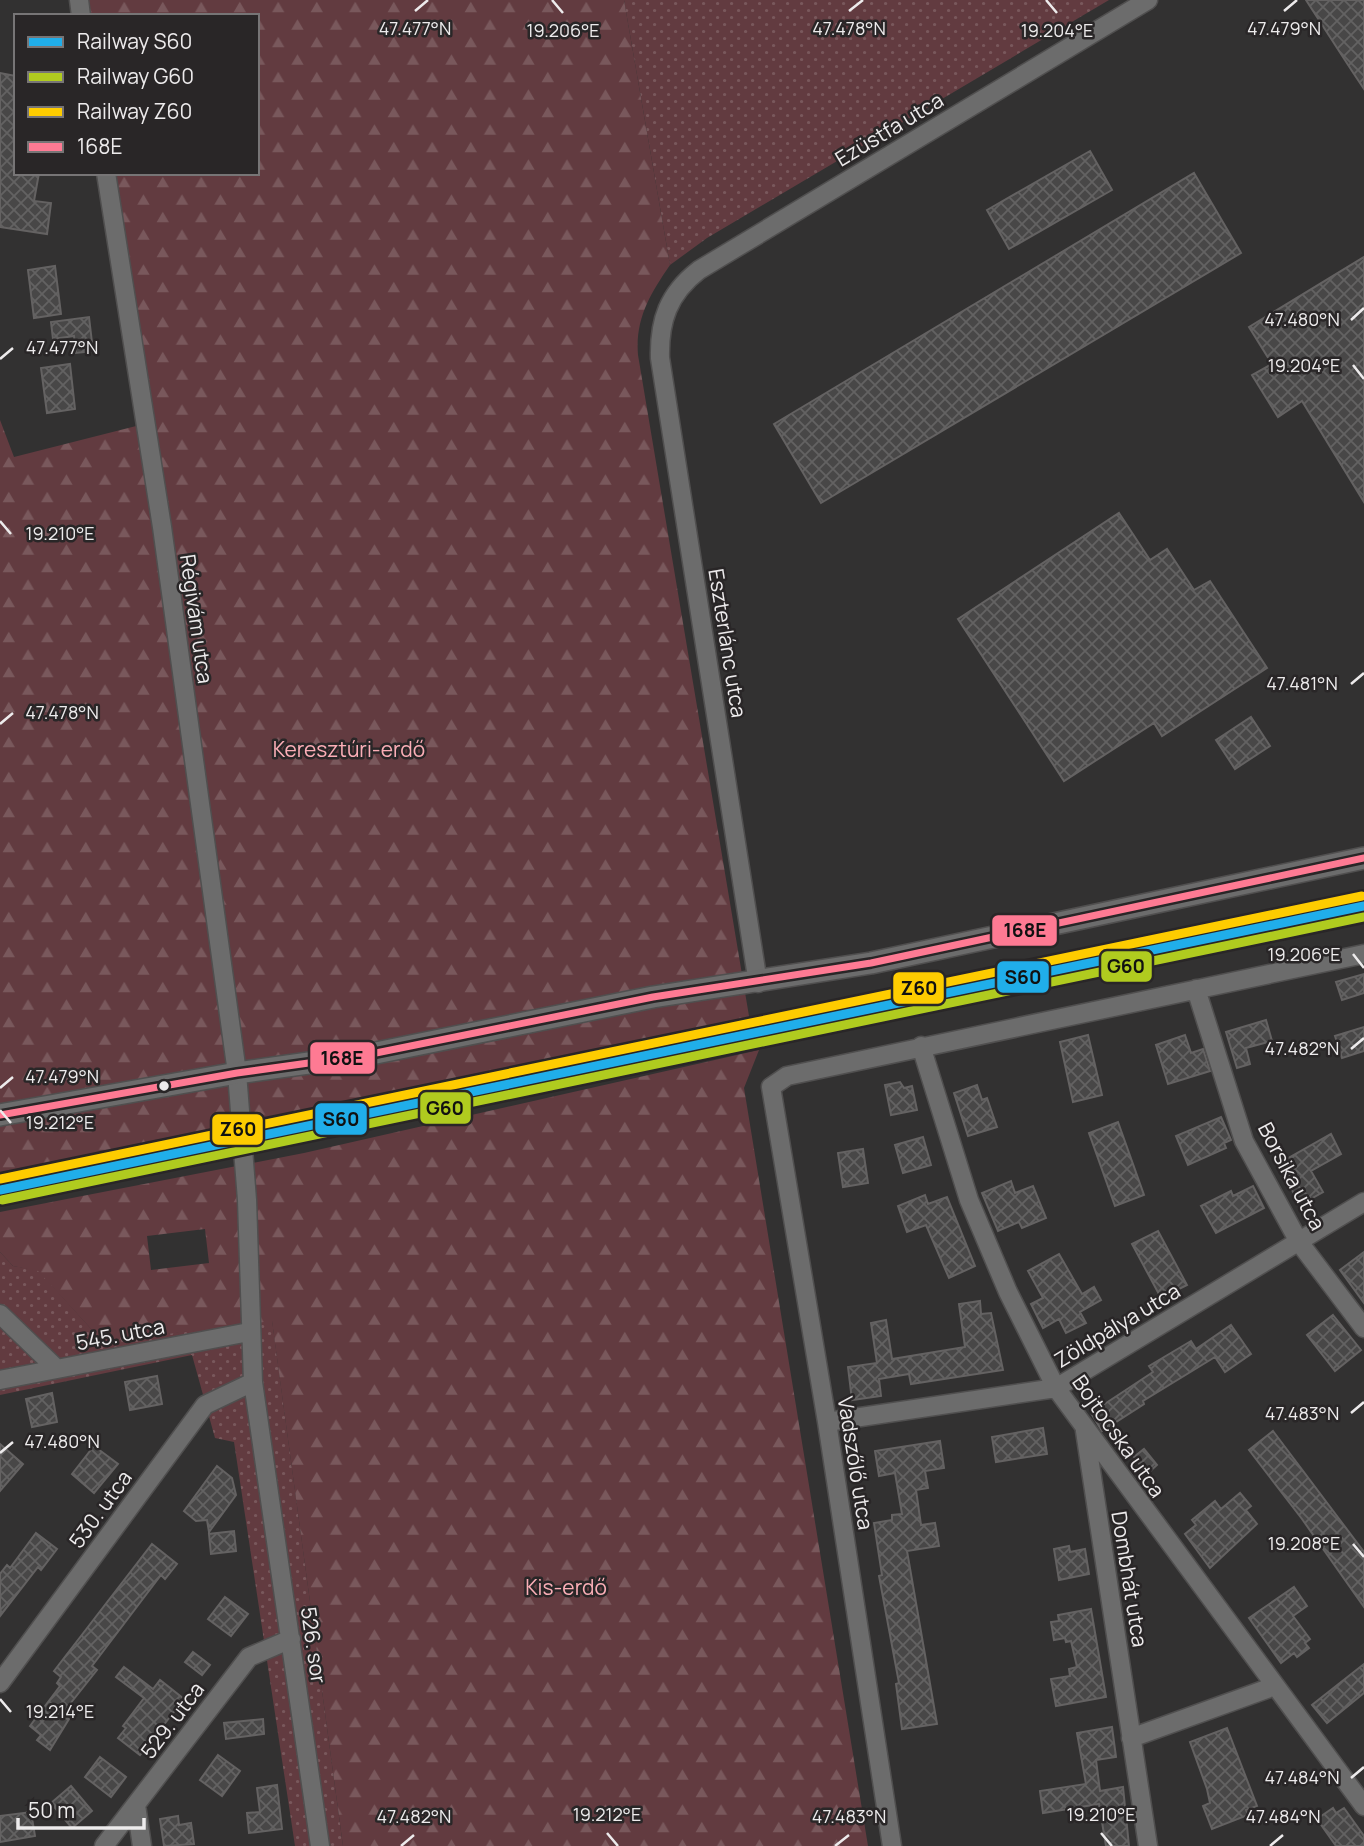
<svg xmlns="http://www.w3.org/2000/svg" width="1364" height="1846" font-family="Manrope,sans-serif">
	<defs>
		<pattern id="grass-dots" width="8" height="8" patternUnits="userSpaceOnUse" patternTransform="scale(1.75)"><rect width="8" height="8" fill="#623b40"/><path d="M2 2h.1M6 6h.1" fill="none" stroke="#79585c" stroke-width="1.8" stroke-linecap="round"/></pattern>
		<pattern id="forest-firs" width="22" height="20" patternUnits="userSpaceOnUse" patternTransform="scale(1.75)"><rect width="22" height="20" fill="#623b40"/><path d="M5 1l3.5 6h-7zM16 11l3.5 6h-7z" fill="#79585c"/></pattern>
		<pattern id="building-cross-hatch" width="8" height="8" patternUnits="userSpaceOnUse" patternTransform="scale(1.75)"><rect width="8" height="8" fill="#484747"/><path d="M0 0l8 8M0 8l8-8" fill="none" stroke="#636262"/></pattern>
	</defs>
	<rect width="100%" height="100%" fill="#323131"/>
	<path fill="url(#grass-dots)" d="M624 0H1109L707 238 670 265Z
		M0 1252 13 1266 38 1270 103 1342 272 1320 343 1846H295L234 1442 215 1438 192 1355 0 1395Z"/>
	<path fill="url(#forest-firs)" fill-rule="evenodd" d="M85 0H624L670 265C650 294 635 319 638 355L751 1028 372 1102 0 1182V420L14 457 148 423 112 173H257V16H88Z
		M759 1050 744 1088 868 1846H343L272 1321 103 1342 38 1271 13 1266 0 1252V1212L304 1153ZM205 1229 209 1263 151 1270 147 1236Z"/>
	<path fill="url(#building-cross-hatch)" stroke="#646262" stroke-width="2" d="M1306 0H1364V89L1352 71Z
		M0 73 16 76V173H39L34 201 51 203 47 234 0 227Z
		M1090 151 1112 190 1009 249 987 210Z
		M1194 173 1241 253 821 503 774 424Z
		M1364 257V502L1302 401 1278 417 1252 375 1272 364 1249 327Z
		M55 266 61 314 34 318 28 270Z
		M89 317 93 351 76 353 74 336 53 339 51 322Z
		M70 364 75 409 47 413 41 368Z
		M1119 513 1150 560 1167 549 1194 590 1210 581 1267 668 1162 736 1154 723 1064 781 958 619Z
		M1251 717 1270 746 1235 769 1216 740Z
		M1364 974V993L1342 1000 1336 982Z
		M1266 1020 1272 1041 1246 1048 1250 1064 1237 1068 1226 1032Z
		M1364 1027V1051L1342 1058 1335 1036Z
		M1088 1035 1102 1095 1073 1102 1060 1042Z
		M1185 1035 1191 1053 1203 1049 1210 1071 1168 1084 1156 1045Z
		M900 1082 904 1088 912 1086 917 1110 891 1115 885 1085Z
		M977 1085 982 1100 987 1098 997 1127 968 1136 954 1093Z
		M1221 1117 1231 1140 1224 1143 1226 1148 1188 1165 1176 1136Z
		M1118 1122 1144 1195 1115 1206 1089 1133Z
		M1331 1134 1341 1154 1311 1171 1323 1192 1300 1205 1278 1164Z
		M923 1137 931 1165 903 1173 895 1145Z
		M863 1149 868 1183 843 1187 838 1153Z
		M1011 1181 1015 1193 1033 1186 1046 1218 1022 1228 1019 1222 998 1231 982 1193Z
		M1253 1186 1264 1208 1216 1233 1201 1206 1231 1191 1233 1196Z
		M925 1195 928 1204 947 1197 975 1266 949 1278 926 1225 907 1232 898 1206Z
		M1158 1231 1187 1285 1161 1298 1132 1244Z
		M1364 1252V1303L1340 1270Z
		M1059 1254 1082 1294 1094 1287 1101 1300 1080 1312 1086 1323 1066 1333 1059 1319 1043 1328 1031 1304 1043 1298 1028 1271Z
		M980 1301 981 1314 991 1313 1003 1370 911 1384 909 1374 879 1379 881 1396 852 1400 848 1367 877 1363 871 1323 886 1320 892 1359 965 1347 959 1304Z
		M1333 1315 1361 1350 1335 1371 1307 1335Z
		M1231 1325 1251 1354 1225 1372 1215 1357 1143 1401 1144 1404 1102 1431 1091 1413 1153 1372 1149 1366 1191 1341 1196 1349Z
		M157 1376 162 1404 130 1410 125 1382Z
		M52 1393 57 1422 32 1427 26 1399Z
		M1043 1428 1047 1454 996 1462 992 1437Z
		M1273 1431 1364 1552V1607L1302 1519 1249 1450Z
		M940 1441 944 1468 925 1471 928 1488 916 1490 921 1525 935 1523 939 1546 907 1551 937 1724 902 1729 896 1684 899 1683 879 1576 882 1575 874 1523 892 1520V1515L902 1514 895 1473 879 1476 875 1451Z
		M0 1444 23 1464 0 1491Z
		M94 1446 118 1464 94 1493 72 1474Z
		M1144 1449 1157 1465 1147 1474 1134 1457Z
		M217 1466 232 1478 236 1495 209 1532 207 1520 196 1521 184 1511Z
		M1240 1493 1251 1506 1246 1510 1257 1524 1210 1568 1185 1534 1196 1525 1192 1520 1215 1501 1221 1509Z
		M234 1531 236 1551 211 1554 209 1534Z
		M36 1533 57 1549 41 1570 38 1567 0 1616V1574L7 1565 10 1568Z
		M152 1544 177 1564 165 1579 161 1575 92 1666 97 1670 62 1714 69 1719 50 1750 37 1740 41 1735 30 1726 60 1686 57 1683 61 1677 54 1671Z
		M1069 1546 1070 1552 1085 1549 1089 1574 1059 1580 1054 1549Z
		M1294 1587 1307 1606 1293 1616 1310 1639 1305 1643 1309 1648 1297 1657 1294 1653 1281 1663 1249 1618Z
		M225 1597 248 1614 231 1636 208 1619Z
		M1091 1609 1106 1697 1056 1706 1051 1679 1070 1676 1069 1669 1077 1667 1071 1641 1066 1642 1065 1638 1054 1640 1051 1622 1059 1621 1058 1615Z
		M193 1652 210 1665 202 1675 185 1662Z
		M1364 1664V1693L1327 1723 1312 1705Z
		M124 1667 153 1689 160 1680 184 1699 140 1755 118 1738 126 1728 123 1726 144 1698 116 1677Z
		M263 1719 264 1734 226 1739 224 1723Z
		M1112 1727 1116 1757 1096 1760 1100 1791 1123 1787 1129 1846H1106L1099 1804 1043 1813 1040 1791 1086 1784 1077 1733Z
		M1227 1728 1257 1806 1246 1810 1248 1815 1212 1829 1203 1806 1210 1803 1207 1789 1190 1742Z
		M218 1755 240 1771 222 1796 200 1780Z
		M100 1757 126 1777 111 1797 85 1777Z
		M277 1785 282 1829 249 1833 247 1813 260 1812 257 1788Z
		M71 1786 92 1811 72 1828 51 1803Z
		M1333 1808 1336 1813 1344 1808 1364 1836V1846H1336L1317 1819Z
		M31 1812 35 1836 0 1842V1816Z
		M178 1816 179 1825 191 1823 194 1844 164 1846 160 1819Z"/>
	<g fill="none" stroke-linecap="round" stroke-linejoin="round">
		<defs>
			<path id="minor" d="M79 0 81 16
				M106 173 162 527 237 1073 247 1200 253 1382 320 1846
				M758 983 660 358C659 321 668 294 699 270L1148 0
				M1196 989 1244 1141 1299 1242 1364 1328
				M921 1046 969 1200 1008 1292 1056 1388 1364 1806
				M0 1314 57 1369
				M0 1380 249 1332
				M827 1422 1056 1388 1364 1202
				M1085 1431 1148 1846
				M0 1683 205 1405 253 1382
				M1131 1738 1275 1686
				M136 1805 142 1846
				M104 1846 249 1657 291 1639
				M892 1846 827 1422 771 1087 787 1076 1364 954"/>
			<path id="tertiary" d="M0 1115 237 1073 366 1055 653 997 871 963 1364 858"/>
		</defs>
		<use href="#minor" stroke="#504f4f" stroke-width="21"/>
		<use href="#tertiary" stroke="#504f4f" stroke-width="24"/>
		<use href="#minor" stroke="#6c6c6c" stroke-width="18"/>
		<use href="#tertiary" stroke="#6c6c6c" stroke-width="21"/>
		<defs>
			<path id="bus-1" d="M0 1115 237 1073 366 1055 653 997 871 963 1364 858"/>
		</defs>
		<use href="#bus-1" stroke="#292627" stroke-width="12"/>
		<use href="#bus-1" stroke="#fe7a93" stroke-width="7"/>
		<defs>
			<path id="rail-1" d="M0 1190 1364 906"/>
			<path id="rail-2" d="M2 1200 1364 917"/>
			<path id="rail-3" d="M0 1179 1362 896"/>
		</defs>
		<use href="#rail-1" stroke="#292627" stroke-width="14"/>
		<use href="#rail-2" stroke="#292627" stroke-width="14"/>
		<use href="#rail-3" stroke="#292627" stroke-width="14"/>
		<use href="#rail-1" stroke="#20aeea" stroke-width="9"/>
		<use href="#rail-2" stroke="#b0cb1f" stroke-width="9"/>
		<use href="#rail-3" stroke="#fecc00" stroke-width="9"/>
	</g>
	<path fill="none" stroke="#edebec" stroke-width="2.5" d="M552 0 563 13M1046 0 1057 13M415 11 428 0M849 11 863 0M1284 11 1297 0M1351 320 1364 308M0 359 13 348M1353 365 1364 379M0 521 11 534M1351 684 1364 673M0 724 13 713M1353 954 1364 968M1351 1049 1364 1038M0 1088 13 1077M0 1110 11 1123M1351 1413 1364 1402M0 1453 13 1442M1353 1544 1364 1557M0 1699 11 1712M1351 1778 1364 1767M607 1833 618 1846M1101 1833 1112 1846M401 1846 414 1835M835 1846 849 1835M1270 1846 1283 1835"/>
	<circle fill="#edebec" stroke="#292627" stroke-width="2.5" cx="164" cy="1086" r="6"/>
	<g text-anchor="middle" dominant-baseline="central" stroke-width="5" stroke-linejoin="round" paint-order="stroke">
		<g font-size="21" fill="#edebec" stroke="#292627">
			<text transform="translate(889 129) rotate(-31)">Ezüstfa utca</text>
			<text transform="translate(197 619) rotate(82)">Régivám utca</text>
			<text transform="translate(728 643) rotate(81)">Eszterlánc utca</text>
			<text transform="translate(1292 1176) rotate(62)">Borsika utca</text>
			<text transform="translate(1117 1325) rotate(-31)">Zöldpálya utca</text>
			<text transform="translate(120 1334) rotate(-11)">545. utca</text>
			<text transform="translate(1119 1436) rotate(55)">Bojtocska utca</text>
			<text transform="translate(856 1463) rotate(81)">Vadszőlő utca</text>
			<text transform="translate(100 1509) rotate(-54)">530. utca</text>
			<text transform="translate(1130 1579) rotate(81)">Dombhát utca</text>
			<text transform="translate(314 1645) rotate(82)">526. sor</text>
			<text transform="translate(172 1720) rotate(-53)">529. utca</text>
		</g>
		<g font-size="21" fill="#fbaeb7" stroke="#292627">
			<text x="349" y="749">Keresztúri-erdő</text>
			<text x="566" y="1587">Kis-erdő</text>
		</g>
	</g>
	<g font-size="18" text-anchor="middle" fill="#edebec" stroke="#292627" stroke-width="5" stroke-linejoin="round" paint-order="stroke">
		<text x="415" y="35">47.477°N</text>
		<text x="849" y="35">47.478°N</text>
		<text x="1284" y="35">47.479°N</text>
		<text x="563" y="37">19.206°E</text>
		<text x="1057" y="37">19.204°E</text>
		<text x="1302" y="326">47.480°N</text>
		<text x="62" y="354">47.477°N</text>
		<text x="1304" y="372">19.204°E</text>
		<text x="60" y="540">19.210°E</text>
		<text x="1302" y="690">47.481°N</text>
		<text x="62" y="719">47.478°N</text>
		<text x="1304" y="961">19.206°E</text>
		<text x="1302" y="1055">47.482°N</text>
		<text x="62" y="1083">47.479°N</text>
		<text x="60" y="1129">19.212°E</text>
		<text x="1302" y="1420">47.483°N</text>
		<text x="62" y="1448">47.480°N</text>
		<text x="1304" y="1550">19.208°E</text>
		<text x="60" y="1718">19.214°E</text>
		<text x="1302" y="1784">47.484°N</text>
		<text x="607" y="1821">19.212°E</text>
		<text x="1101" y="1821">19.210°E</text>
		<text x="414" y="1823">47.482°N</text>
		<text x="849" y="1823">47.483°N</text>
		<text x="1283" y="1823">47.484°N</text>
	</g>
	<g stroke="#292627" stroke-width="2.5">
		<rect x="991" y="914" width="67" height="33" rx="7" fill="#fe7a93"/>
		<rect x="1100" y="950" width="53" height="33" rx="7" fill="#b0cb1f"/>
		<rect x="996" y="960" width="54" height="34" rx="7" fill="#20aeea"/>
		<rect x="892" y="971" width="53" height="34" rx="7" fill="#fecc00"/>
		<rect x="309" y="1041" width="67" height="34" rx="7" fill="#fe7a93"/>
		<rect x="419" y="1091" width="53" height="34" rx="7" fill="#b0cb1f"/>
		<rect x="314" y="1102" width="54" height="34" rx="7" fill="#20aeea"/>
		<rect x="211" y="1113" width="53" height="33" rx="7" fill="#fecc00"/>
	</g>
	<g font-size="19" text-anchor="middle" font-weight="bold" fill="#111">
		<text x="1025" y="937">168E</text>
		<text x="1126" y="973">G60</text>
		<text x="1023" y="984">S60</text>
		<text x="919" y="995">Z60</text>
		<text x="342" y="1065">168E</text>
		<text x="445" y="1115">G60</text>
		<text x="341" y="1126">S60</text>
		<text x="238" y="1136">Z60</text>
	</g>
	<rect x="14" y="14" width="245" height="161" fill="#292627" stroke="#777576" stroke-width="2"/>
	<rect x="28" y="37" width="35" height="10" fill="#20aeea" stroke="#777576" stroke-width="2"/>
	<text x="77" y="49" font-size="21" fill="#edebec">Railway S60</text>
	<rect x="28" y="72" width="35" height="10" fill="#b0cb1f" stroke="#777576" stroke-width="2"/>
	<text x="77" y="84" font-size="21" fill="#edebec">Railway G60</text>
	<rect x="28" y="107" width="35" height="10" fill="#fecc00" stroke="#777576" stroke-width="2"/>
	<text x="77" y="119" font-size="21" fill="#edebec">Railway Z60</text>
	<rect x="28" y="142" width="35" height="10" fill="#fe7a93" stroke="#777576" stroke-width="2"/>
	<text x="77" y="154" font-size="21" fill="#edebec">168E</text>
	<path d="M18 1818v10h126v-10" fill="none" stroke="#edebec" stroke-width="3.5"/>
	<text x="28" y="1818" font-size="21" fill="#edebec" stroke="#292627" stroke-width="5" paint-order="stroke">50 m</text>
</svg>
